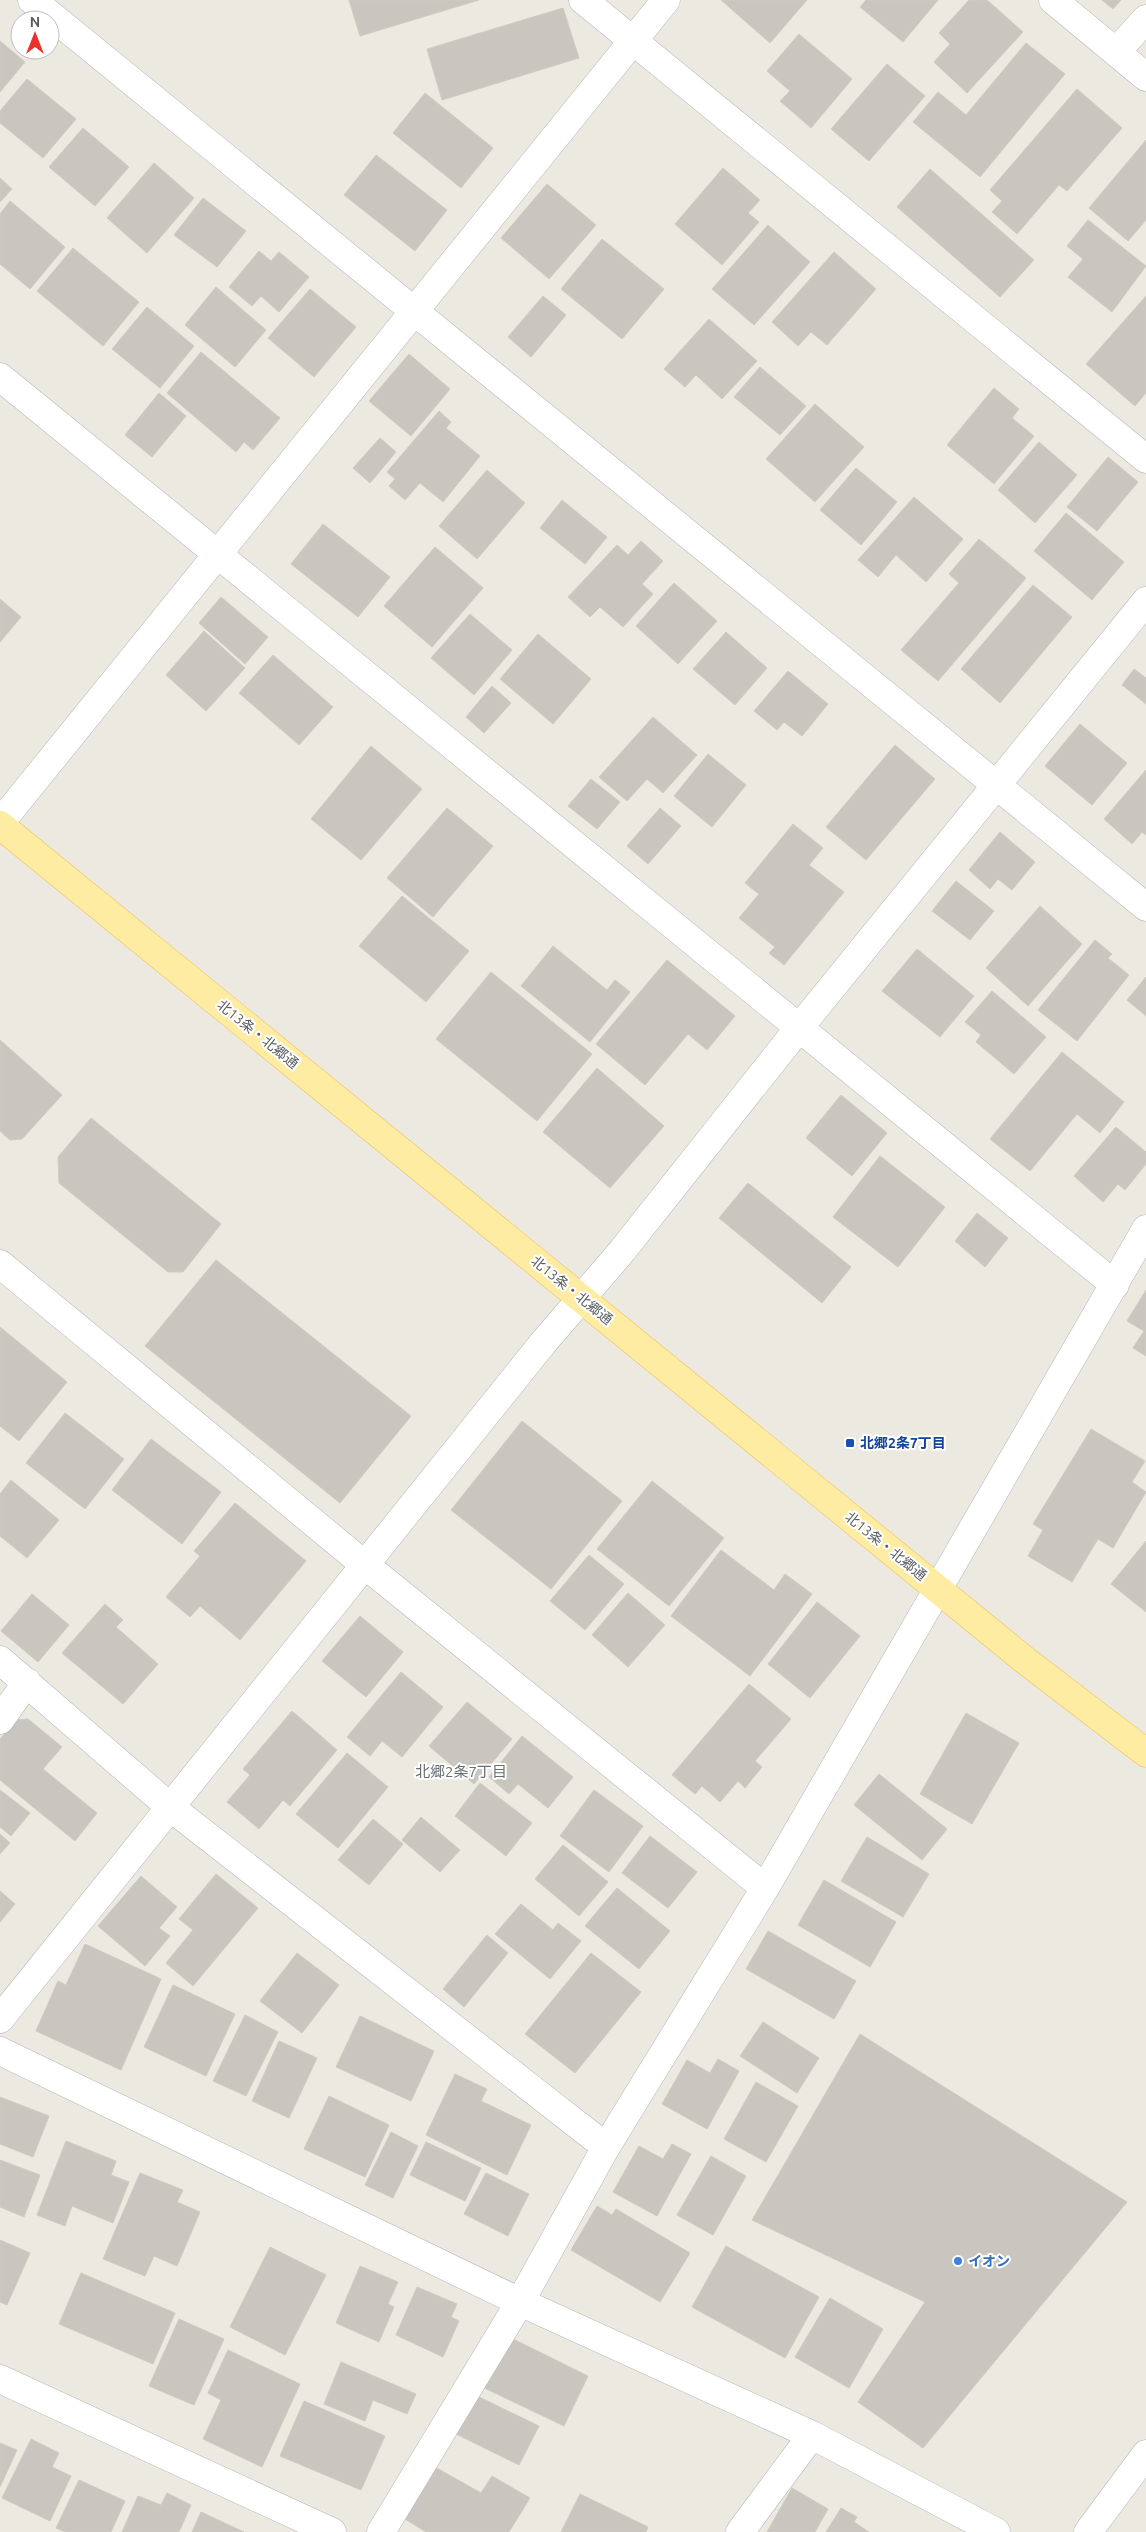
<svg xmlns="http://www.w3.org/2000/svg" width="1146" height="2532" font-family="Ubuntu,'Noto Sans JP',sans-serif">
	<rect width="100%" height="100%" fill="#ece9e0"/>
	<path fill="#c9c5bf" stroke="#d1cabf" d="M349 0H479L360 36Z
		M721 0H807L770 43Z
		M866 0H938L903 42 860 7Z
		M969 0H987L1023 32 967 93 934 62 950 44 939 33Z
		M1102 0H1121L1113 9Z
		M563 8 579 58 442 100 427 49Z
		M799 34 852 79 811 128 780 101 790 91 767 71Z
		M0 41 25 62 0 92Z
		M1026 43 1065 74 980 177 913 122 938 92 966 115Z
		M887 64 925 96 869 161 831 129Z
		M27 79 76 119 43 158 0 123V111Z
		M1077 89 1122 128 1067 191 1059 185 1017 234 992 212 1002 201 990 190Z
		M425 93 493 148 461 188 393 133Z
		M83 128 129 167 95 206 49 167Z
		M1146 140V220L1128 241 1089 208Z
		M376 155 447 210 415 251 344 195Z
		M154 163 194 198 147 253 107 218Z
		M723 168 760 200 748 213 759 222 722 265 675 224Z
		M930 169 1034 260 1000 297 897 207Z
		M0 178 12 189 0 202Z
		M547 184 596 225 549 279 501 238Z
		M203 198 246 231 217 267 174 235Z
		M10 201 65 247 30 289 0 264V214Z
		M1088 220 1146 266 1112 312 1068 277 1083 259 1067 246Z
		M768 225 810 262 754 325 712 289Z
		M602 239 664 289 622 339 561 289Z
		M73 248 139 302 103 346 37 291Z
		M259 251 271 261 279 252 309 277 279 312 261 296 252 306 229 287Z
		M834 252 876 289 827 345 811 332 798 346 772 322Z
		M216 287 266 330 235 367 185 325Z
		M310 289 356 327 314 377 268 338Z
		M543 296 566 315 531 357 508 337Z
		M1146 296V393L1135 406 1086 364Z
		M147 307 194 346 160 388 112 349Z
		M709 319 757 361 722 399 696 375 685 387 664 369Z
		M201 352 280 418 253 450 244 442 236 452 167 393Z
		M409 354 450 389 411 436 369 401Z
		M760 367 806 406 780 435 734 397Z
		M994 388 1019 409 1012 418 1034 436 994 484 947 445Z
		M159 393 186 416 152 457 125 435Z
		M815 404 864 447 815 502 766 459Z
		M439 411 451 422 446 428 480 456 443 502 420 483 405 500 389 486 395 479 387 472Z
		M380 438 396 452 370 483 353 468Z
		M1039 442 1077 475 1035 523 998 490Z
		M1108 457 1138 482 1097 531 1067 507Z
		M856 468 897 502 861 545 820 510Z
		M487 470 525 503 477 559 439 526Z
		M914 497 963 539 926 582 896 555 878 577 858 560Z
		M562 500 607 537 585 564 540 528Z
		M1066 513 1124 562 1092 600 1034 551Z
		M323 524 390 577 358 617 291 564Z
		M979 539 1026 578 938 681 901 650 959 583 949 574Z
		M641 541 663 561 642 584 653 594 623 627 600 607 590 617 568 597 617 545 628 555Z
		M435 547 483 588 432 647 384 606Z
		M674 583 717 621 678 664 636 626Z
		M1033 585 1072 617 1000 703 961 669Z
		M221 597 268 637 245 664 199 623Z
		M0 599 21 617 0 642Z
		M470 614 512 650 474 695 431 658Z
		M204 631 245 668 206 711 166 675Z
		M726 632 767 668 735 705 693 669Z
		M538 634 591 679 553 724 500 679Z
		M273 655 333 707 299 745 239 693Z
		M1134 669 1146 678V704L1122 685Z
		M788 671 828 704 802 736 784 722 777 730 754 711Z
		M492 686 511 703 484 733 466 717Z
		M653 717 697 755 663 793 647 779 627 801 599 777Z
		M1080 724 1127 763 1092 805 1045 766Z
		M895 745 935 779 866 860 826 827Z
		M371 746 422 789 361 860 311 819Z
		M708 754 746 785 712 827 674 796Z
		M1146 770V835L1142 832 1132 844 1104 819Z
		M591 779 620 802 597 829 568 806Z
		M447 808 493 846 433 917 387 878Z
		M660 808 681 826 648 864 627 846Z
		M793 824 823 848 809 865 844 892 784 965 769 953 775 947 739 918 759 894 745 883Z
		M1000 832 1035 862 1012 890 998 879 990 889 969 870Z
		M956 881 994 911 970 940 932 911Z
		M402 896 469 951 426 1002 359 946Z
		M1040 906 1082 944 1028 1006 986 968Z
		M1095 940 1112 954 1108 958 1129 975 1077 1041 1038 1010Z
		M553 946 607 990 615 980 630 992 590 1042 521 986Z
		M917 949 974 996 940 1037 882 991Z
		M667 960 735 1016 707 1050 688 1034 645 1085 596 1044Z
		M491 972 592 1054 537 1121 436 1039Z
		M1146 977V1016L1127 1000Z
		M992 991 1046 1037 1014 1074 976 1042 981 1035 965 1022Z
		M0 1040 62 1095 22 1139 10 1140 0 1131Z
		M1062 1052 1124 1102 1100 1133 1077 1114 1030 1171 990 1139Z
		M597 1068 664 1126 610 1188 543 1132Z
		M841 1095 887 1133 852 1176 806 1138Z
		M91 1118 221 1224 183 1272H168L59 1183 58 1157Z
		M1116 1127 1146 1152V1164L1125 1190 1118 1184 1103 1202 1074 1176Z
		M880 1156 945 1207 898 1267 833 1217Z
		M748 1183 851 1267 822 1303 719 1218Z
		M977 1213 1008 1238 985 1267 955 1241Z
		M216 1260 411 1416 340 1503 145 1346Z
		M1146 1290V1356L1133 1348 1144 1331 1127 1321Z
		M0 1327 67 1382 19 1441 0 1426Z
		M65 1413 124 1459 85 1509 26 1463Z
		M522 1421 622 1501 551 1589 451 1510Z
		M1091 1429 1145 1461 1132 1482 1146 1492 1113 1548 1098 1539 1072 1582 1028 1556 1043 1530 1033 1524Z
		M151 1439 221 1492 182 1544 112 1490Z
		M11 1480 59 1520 27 1558 0 1536V1494Z
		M652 1481 724 1538 669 1606 597 1549Z
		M235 1503 306 1561 240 1640 200 1606 190 1617 166 1597 200 1556 194 1551Z
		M1146 1541V1612L1111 1584Z
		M721 1550 774 1590 785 1574 812 1594 750 1676 671 1616Z
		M589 1555 624 1584 585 1630 550 1601Z
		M628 1593 665 1625 628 1667 592 1635Z
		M32 1594 69 1625 38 1662 1 1631Z
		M817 1602 860 1636 810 1698 768 1664Z
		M105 1604 123 1620 116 1627 158 1664 123 1704 62 1653Z
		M360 1616 403 1652 366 1697 322 1661Z
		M401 1672 443 1707 402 1757 382 1741 370 1756 347 1737Z
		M749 1684 791 1719 755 1761 762 1767 745 1788 738 1781 720 1802 702 1786 695 1794 672 1775Z
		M467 1702 512 1739 474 1784 429 1746Z
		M292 1711 337 1750 290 1806 283 1800 259 1829 227 1802 250 1775 243 1769Z
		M966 1713 1019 1743 972 1824 920 1794Z
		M28 1719 62 1747 43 1769 97 1813 75 1841 0 1780V1739L16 1720Z
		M522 1736 573 1777 548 1808 518 1784 509 1794 489 1777Z
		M347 1753 388 1787 338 1848 296 1814Z
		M879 1774 947 1829 922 1860 854 1805Z
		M480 1783 532 1823 506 1856 455 1816Z
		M0 1790 30 1813 11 1836 0 1827Z
		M594 1790 643 1826 609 1872 560 1836Z
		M421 1817 460 1850 440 1872 402 1840Z
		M373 1819 403 1844 369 1885 338 1860Z
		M0 1834 10 1843 0 1854Z
		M650 1836 697 1872 668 1908 622 1873Z
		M867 1837 929 1874 903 1917 841 1881Z
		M563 1845 608 1882 579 1916 535 1879Z
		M216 1874 258 1908 193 1986 166 1963 193 1930 179 1919Z
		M141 1876 177 1907 159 1928 170 1936 145 1966 98 1926Z
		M824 1880 896 1922 870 1967 798 1925Z
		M617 1888 670 1931 639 1969 585 1926Z
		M0 1891 15 1904 0 1922Z
		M521 1904 553 1930 558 1923 581 1941 550 1979 495 1934Z
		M768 1931 856 1981 834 2019 746 1969Z
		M487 1935 508 1953 464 2007 443 1989Z
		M85 1944 161 1979 121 2070 36 2031 58 1981 66 1985Z
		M297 1953 339 1985 302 2033 260 2001Z
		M591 1953 641 1992 575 2073 525 2034Z
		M173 1985 235 2014 206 2076 144 2047Z
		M245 2015 278 2032 246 2096 213 2081Z
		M360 2016 434 2051 411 2101 336 2067Z
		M763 2022 819 2058 797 2093 740 2056Z
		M860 2034 1127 2202 923 2448 858 2402 925 2302 752 2220Z
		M279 2041 317 2058 289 2118 252 2101Z
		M718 2059 739 2071 707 2129 662 2104 687 2060 710 2073Z
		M455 2074 487 2089 481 2101 531 2125 507 2175 426 2135Z
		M756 2082 798 2106 766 2162 724 2139Z
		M329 2096 389 2125 365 2177 304 2149Z
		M0 2097 49 2116 33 2157 0 2144Z
		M391 2132 418 2146 393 2198 365 2185Z
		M66 2141 116 2161 111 2175 129 2182 113 2223 72 2206 65 2226 37 2215Z
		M426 2142 481 2168 465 2201 410 2175Z
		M672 2144 691 2154 657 2216 613 2192 639 2146 663 2159Z
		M711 2156 746 2176 713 2235 677 2215Z
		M0 2160 40 2175 24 2217 0 2207Z
		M140 2173 183 2190 177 2202 200 2212 177 2266 154 2256 145 2276 103 2259Z
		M486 2173 529 2194 508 2236 464 2214Z
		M597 2206 612 2215 616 2209 690 2253 660 2302 571 2250Z
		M0 2240 30 2253 7 2305 0 2302Z
		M726 2246 819 2297 785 2358 692 2307Z
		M270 2247 326 2275 285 2355 230 2327Z
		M360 2266 398 2282 388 2304 394 2307 379 2342 336 2323Z
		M81 2273 175 2313 153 2364 59 2324Z
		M417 2287 457 2304 451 2317 459 2321 443 2357 396 2335Z
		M830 2298 883 2329 849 2388 795 2357Z
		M179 2319 224 2339 194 2405 149 2386Z
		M501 2333 588 2376 564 2426 476 2384Z
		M228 2350 300 2384 262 2467 203 2439 221 2400 208 2393Z
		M341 2362 416 2394 407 2414 373 2400 365 2421 324 2404Z
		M475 2395 539 2426 519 2465 456 2434Z
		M304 2401 385 2436 361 2490 280 2456Z
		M31 2439 59 2453 52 2467 71 2476 50 2521 2 2498Z
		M0 2443 17 2450 0 2487Z
		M435 2467 481 2493 492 2476 530 2498 509 2532H426L405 2519Z
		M79 2480 125 2501 111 2532H65L56 2528Z
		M792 2488 828 2509 815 2532H767Z
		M167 2493 191 2505 179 2532H122L138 2496 161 2505Z
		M580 2494 648 2527 646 2532H561Z
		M841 2508 857 2517 854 2522 869 2532H826Z
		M201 2512 244 2532H192Z"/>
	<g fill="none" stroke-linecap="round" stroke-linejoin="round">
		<defs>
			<path id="minor" d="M32 0 1146 907
				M583 0 1146 459
				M1053 0 1146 77
				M1116 52 1146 19
				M0 377 1115 1285
				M0 823 666 0
				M0 1264 365 1565 765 1888
				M0 1660 170 1807 606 2147
				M0 1720 27 1682
				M0 2019 543 1343 622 1251 799 1028 1146 601
				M0 2051 520 2302 812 2435 996 2532
				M0 2379 332 2532
				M381 2532 520 2302 606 2147 765 1888 1146 1229
				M740 2532 812 2435
				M1088 2532 1146 2454"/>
			<path id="major" d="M0 825 1026 1661 1146 1753"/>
		</defs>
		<use href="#minor" stroke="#b3b7bb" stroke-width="29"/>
		<use href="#major" stroke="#f0be55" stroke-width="29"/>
		<use href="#minor" stroke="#fff" stroke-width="28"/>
		<use href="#major" stroke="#feeca3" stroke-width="28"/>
	</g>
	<rect fill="#1a4fb4" stroke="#fff" stroke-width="2" x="845" y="1438" width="10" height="10" rx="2.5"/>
	<circle fill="#3f7fe0" stroke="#fff" stroke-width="2" cx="958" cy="2261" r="5"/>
	<g text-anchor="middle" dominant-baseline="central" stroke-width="4" stroke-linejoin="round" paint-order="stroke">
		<g font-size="14" fill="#595d61" stroke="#fff">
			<text transform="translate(258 1034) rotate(39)">北13条・北郷通</text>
			<text transform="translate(572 1290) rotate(39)">北13条・北郷通</text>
			<text transform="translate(886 1546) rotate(39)">北13条・北郷通</text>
		</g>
		<g font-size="14" font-weight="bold" fill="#164399" stroke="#fff" text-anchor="start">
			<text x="860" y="1443">北郷2条7丁目</text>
		</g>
		<g font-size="14" font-weight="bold" fill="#366cbe" stroke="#fff" text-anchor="start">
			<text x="968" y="2261">イオン</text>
		</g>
		<g font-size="15" fill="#6a6f73" stroke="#fff">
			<text x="461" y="1771">北郷2条7丁目</text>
		</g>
	</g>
	<g transform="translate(35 35)"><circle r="24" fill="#ffffff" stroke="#bdbec0"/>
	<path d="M0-4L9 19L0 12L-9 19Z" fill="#e8322b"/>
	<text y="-8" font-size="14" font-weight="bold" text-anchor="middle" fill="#595d61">N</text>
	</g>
</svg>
